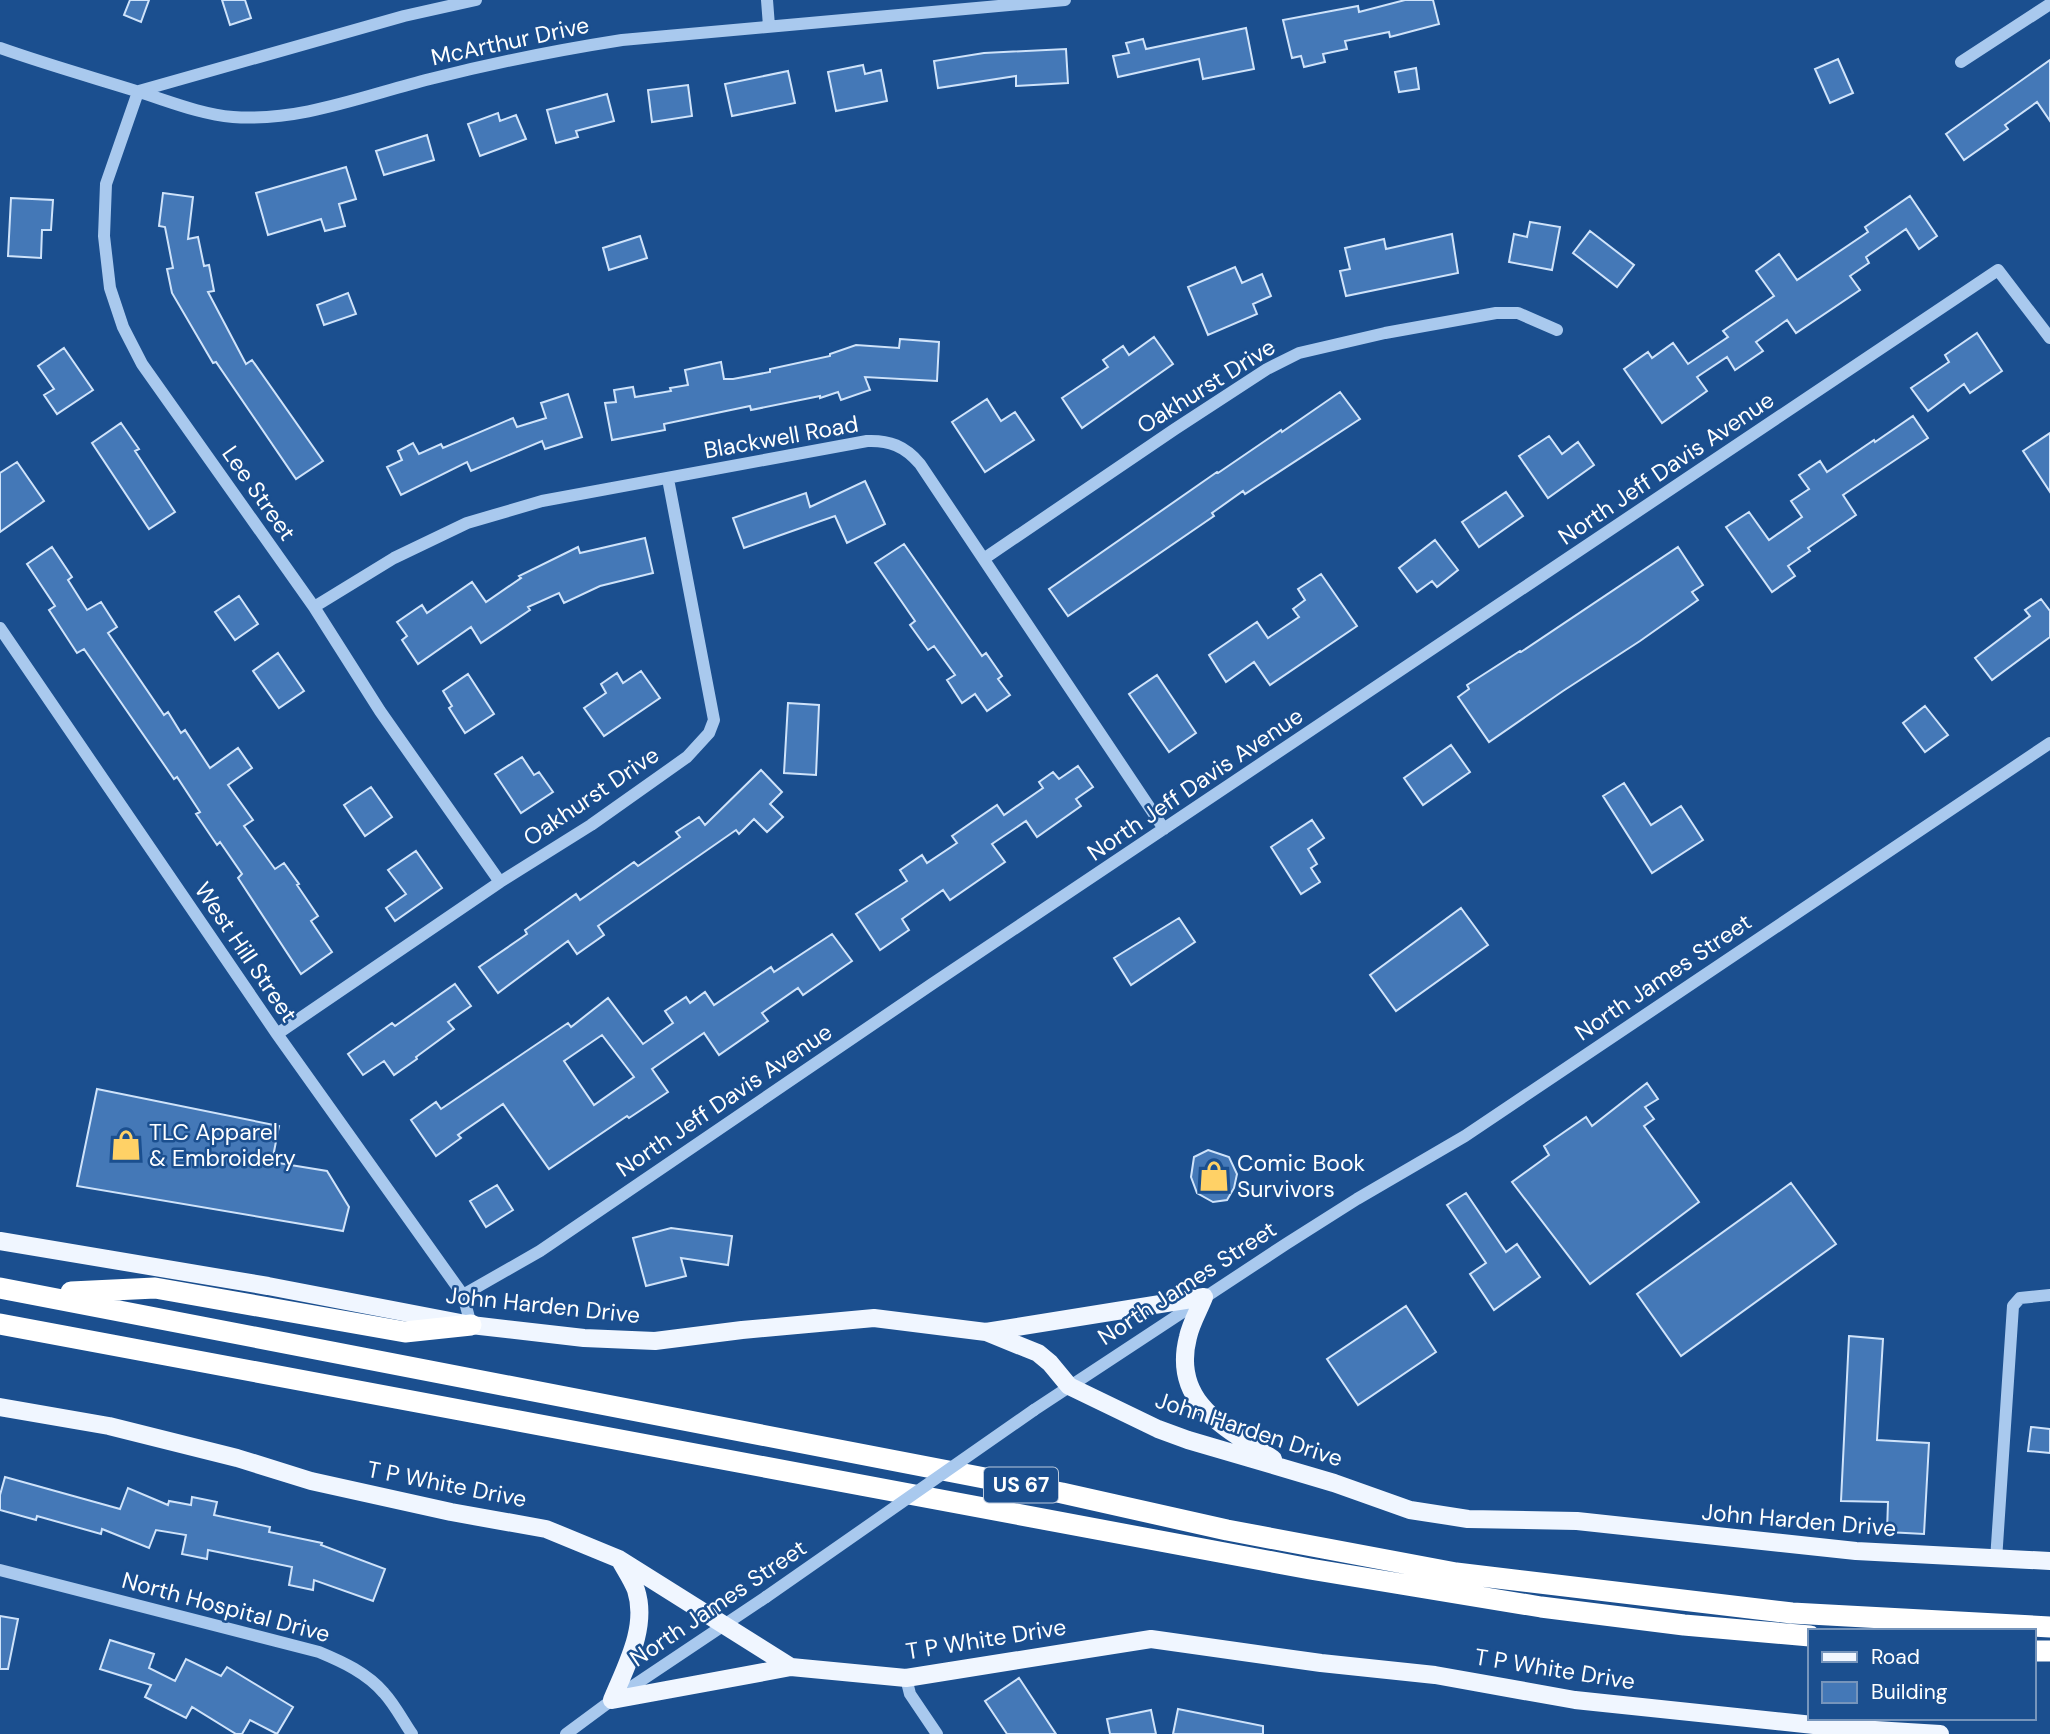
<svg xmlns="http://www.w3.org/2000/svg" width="2050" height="1734" font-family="'DM Sans',sans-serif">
	<rect width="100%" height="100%" fill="#1b4f8f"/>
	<path fill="#4478b7" stroke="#cfe3fa" stroke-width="2" fill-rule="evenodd" d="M130 0H149L141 22 124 15Z
		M222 0H245L251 18 230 25Z
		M1405 0H1433L1439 24 1390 37 1389 32 1345 41 1347 49 1323 54 1325 62 1304 67 1301 56 1292 58 1283 20 1358 6 1359 12Z
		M1246 28 1254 69 1203 79 1199 59 1118 77 1113 56 1129 53 1126 43 1143 39 1146 49Z
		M1066 49 1068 83 1016 86V76L938 88 934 61 984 53Z
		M1838 59 1853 93 1830 103 1815 69Z
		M2050 60V121L2037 102 2005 125 2008 129 1964 160 1946 134Z
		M863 65 865 74 881 70 887 101 836 111 828 72Z
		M1416 68 1419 89 1399 92 1395 72Z
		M788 71 795 103 732 116 725 84Z
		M688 85 692 116 652 122 648 90Z
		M607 94 614 121 576 131 578 137 556 143 547 110Z
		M498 113 500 121 516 115 526 139 480 156 468 124Z
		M427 135 434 160 384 175 376 151Z
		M346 167 356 199 339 204 345 226 325 231 321 219 268 235 256 193Z
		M163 193 193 197 188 239 198 237 204 266 209 265 214 291 208 292 246 364 252 360 323 461 296 479 216 362 213 363 172 293 167 269 173 268 165 227 159 226Z
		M1910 196 1937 236 1919 249 1906 229 1866 257 1869 263 1850 276 1860 290 1796 333 1787 320 1756 342 1763 351 1735 370 1727 357 1697 377 1707 391 1662 423 1624 369 1648 352 1652 358 1673 343 1688 364 1728 337 1723 331 1774 296 1756 271 1779 254 1797 280 1868 232 1865 227Z
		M11 198 53 200 51 230H42L41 258 8 256Z
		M1530 222 1560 227 1552 270 1509 262 1514 234 1527 237Z
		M1590 231 1634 265 1617 287 1573 253Z
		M1452 234 1458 273 1346 296 1340 271 1350 269 1345 248 1384 239 1386 249Z
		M640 236 647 258 609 270 603 248Z
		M1235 267 1242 283 1262 274 1271 296 1253 304 1257 314 1208 335 1188 287Z
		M348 293 356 314 324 325 317 305Z
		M1977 333 2002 371 1970 393 1964 384 1928 411 1911 388 1949 362 1945 355Z
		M1154 337 1173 364 1082 428 1062 398 1108 367 1103 360 1123 346 1129 355Z
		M900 339 939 342 937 381 865 377 870 390 841 400 838 392 820 398V396L751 410 750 406 664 424 665 430 612 440 605 403 616 402 614 390 633 387 635 397 671 391 670 388 688 385 685 370 721 362 724 379H733L770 372V369L830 356V354L856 345 899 348Z
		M64 348 93 390 57 414 44 395 54 389 38 366Z
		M1340 392 1360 419 1245 494 1243 491 1212 513 1214 516 1068 616 1049 589 1217 472 1218 473 1281 430 1282 432Z
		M568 394 582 437 545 449 542 441 471 471 467 462 401 495 387 467 402 460 398 451 413 443 419 454 441 444 443 448 513 418 517 427 546 418 541 403Z
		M987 399 1001 421 1015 412 1034 440 985 472 952 422Z
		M1913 416 1928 438 1843 495 1856 515 1808 548 1810 551 1788 566 1795 576 1772 592 1726 527 1749 512 1769 540 1802 517 1791 501 1809 489 1799 475 1820 461 1827 472 1874 440 1875 442Z
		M121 423 139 449 135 451 175 512 149 529 92 443Z
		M2050 433V492L2023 451Z
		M1549 436 1562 454 1578 442 1594 465 1548 498 1519 456Z
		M17 462 44 501 0 532V473Z
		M865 481 885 524 847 543 835 516 744 548 733 518 806 493 810 507Z
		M1506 492 1523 516 1479 547 1462 522Z
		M645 538 653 573 600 586 564 603 559 593 528 607 530 610 481 643 471 627 418 664 402 640 407 636 397 622 422 605 427 613 472 582 486 602 521 578 519 576 578 547 580 553Z
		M1435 540 1458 570 1437 587 1432 581 1417 592 1399 568Z
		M904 544 982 656 986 653 1002 676 998 679 1010 695 987 711 975 694 962 703 947 680 955 675 934 646 928 650 910 625 915 621 875 563Z
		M52 547 72 577 68 580 87 610 101 602 117 627 108 633 164 715 168 712 181 733 185 730 210 768 238 748 252 768 228 785 253 820 244 826 275 869 284 863 299 884 297 885 318 916 311 921 332 952 301 974 238 878 242 874 220 842 217 845 196 814 200 812 177 777 174 779 84 649 77 653 49 610 55 606 27 564Z
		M1678 547 1703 585 1692 592 1698 600 1640 641 1563 691 1489 742 1458 697 1469 689 1467 685 1520 651 1521 652Z
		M1321 574 1357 626 1270 685 1254 662 1226 682 1209 655 1257 622 1268 638 1299 617 1293 609 1305 600 1298 589Z
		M239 596 258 624 235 640 215 612Z
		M2041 599 2050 611V637L1992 680 1975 658 2030 616 2025 610Z
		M278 653 304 691 279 708 253 671Z
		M641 671 660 698 604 736 584 708 606 693 601 684 617 673 623 683Z
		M468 674 494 714 465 733 449 708 452 706 443 691Z
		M1157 675 1196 733 1169 752 1129 694Z
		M788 703 819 705 816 775 784 773Z
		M1925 706 1948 735 1925 752 1903 723Z
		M1451 745 1470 772 1423 805 1404 778Z
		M522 757 534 775 539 772 553 792 521 813 495 774Z
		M1078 766 1093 787 1076 799 1081 806 1037 837 1026 821 992 844 1005 862 950 900 943 890 902 919 909 930 880 950 856 914 907 881 900 870 922 855 927 863 957 843 952 836 997 805 1004 815 1043 788 1039 782 1053 772 1059 779Z
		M761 770 782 792 770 804 783 817 767 832 754 819 739 834 736 830 598 926 604 935 577 954 568 941 498 993 479 967 527 934 525 930 576 894 580 900 634 862 638 866 680 837 676 832 699 817 705 825Z
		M1624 783 1651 825 1681 806 1703 840 1652 873 1603 796Z
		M371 787 392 817 365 836 344 805Z
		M1312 820 1324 838 1308 849 1317 864 1311 868 1320 882 1301 894 1271 847Z
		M416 851 442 888 395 921 386 908 406 894 388 870Z
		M1461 908 1488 945 1396 1011 1370 975Z
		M1179 918 1195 942 1131 985 1114 958Z
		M832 934 852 961 803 995 798 988 762 1013 768 1021 719 1055 704 1033 652 1069 668 1092 629 1118 627 1116 549 1169 503 1104 458 1135 461 1138 436 1156 411 1120 436 1102 441 1109 568 1023 571 1027 608 998 643 1044 673 1023 665 1011 686 997 690 1003 705 992 714 1005 771 967 774 972ZM602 1035 634 1077 594 1105 564 1061Z
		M455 984 471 1006 448 1022 454 1029 416 1057 417 1059 394 1075 384 1061 363 1075 348 1054 392 1023 395 1026Z
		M1647 1083 1658 1099 1645 1107 1654 1119 1644 1126 1699 1202 1590 1284 1512 1182 1549 1155 1544 1146 1586 1117 1592 1126Z
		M97 1089 279 1126 272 1162 327 1171 349 1207 343 1231 77 1186Z
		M1208 1150 1229 1157 1237 1174 1234 1188 1227 1200 1213 1202 1197 1193 1191 1177 1194 1157Z
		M1791 1183 1836 1244 1681 1356 1637 1294Z
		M497 1185 513 1210 486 1227 470 1201Z
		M1466 1193 1506 1252 1517 1244 1540 1277 1494 1310 1470 1274 1486 1263 1447 1205Z
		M671 1228 732 1236 728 1265 681 1258 686 1276 646 1286 633 1238Z
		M1406 1306 1436 1352 1358 1405 1327 1359Z
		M1849 1336 1883 1339 1877 1440 1929 1443 1924 1534 1887 1532 1888 1502 1841 1501Z
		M2031 1427 2050 1429V1453L2028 1451Z
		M5 1477 120 1509 128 1488 168 1505 169 1501 191 1505 192 1497 217 1502 214 1515 270 1527 269 1532 322 1543 321 1545 385 1569 373 1601 314 1580 313 1590 289 1585 292 1567 208 1550 207 1559 182 1554 186 1535 156 1530 149 1548 102 1529 101 1534 37 1516 36 1520 0 1510V1495Z
		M0 1616 18 1619 8 1669H0Z
		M110 1640 154 1654 149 1668 175 1681 186 1659 221 1676 227 1667 293 1707 277 1734 250 1720 242 1734H236L192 1707 186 1718 145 1697 151 1685 100 1669Z
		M1019 1678 1056 1734H1007L985 1701Z
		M1178 1709 1263 1726V1734H1173Z
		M1151 1710 1156 1734H1110L1107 1719Z"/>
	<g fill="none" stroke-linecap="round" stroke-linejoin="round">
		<path stroke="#a9c9ee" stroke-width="12" d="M767 0 769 26
			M0 48C45 64 91 77 136 91 169 101 199 114 233 117 300 122 366 95 430 79 493 63 558 50 622 40L1065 0
			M1961 62 2050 4
			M139 91 404 16 476 0
			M138 92 106 184 104 236 110 288 123 327 142 364 314 607 380 711 500 882
			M985 558 1175 429 1267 369 1299 353 1385 333 1496 313H1518L1557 330
			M314 607 394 558 467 523 542 501 867 441C889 440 905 446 920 464L1164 829
			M0 628 277 1034 463 1295 471 1325
			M277 1034 500 882 591 825 687 757 709 733 714 720 668 479
			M463 1295 540 1251 932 984 1998 270 2050 338
			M1034 1410 1286 1244 1357 1199 1465 1136 2050 743
			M1996 1560 2013 1306 2020 1298 2050 1295
			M0 1570 319 1652C343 1662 367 1673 384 1693 395 1705 403 1721 412 1734
			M906 1678 910 1694 937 1734
			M566 1734 612 1700 766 1597"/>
		<path stroke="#f0f6ff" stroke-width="18" d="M0 1241 268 1286 471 1325 584 1338 655 1341 742 1330 874 1318 986 1332 1038 1353 1050 1363 1069 1386 1158 1429 1188 1440 1334 1483 1410 1510 1468 1519 1577 1521 1856 1551 2050 1561
			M1204 1297C1199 1310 1191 1323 1188 1337 1171 1403 1226 1428 1273 1459
			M986 1332 1204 1297
			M0 1407 109 1426 237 1458 311 1481 451 1512 546 1529 619 1559 791 1667 906 1678 1151 1639 1321 1663 1435 1675 1575 1700 1842 1728 1940 1734
			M612 1700 791 1667
			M612 1700C626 1666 648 1627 636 1590 632 1580 626 1571 621 1562"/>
		<path stroke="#fff" stroke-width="21" d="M0 1288 1062 1493 1227 1530 1456 1573 1792 1613 2050 1627
			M71 1292 155 1288 405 1332 471 1325
			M0 1324 1310 1569 1541 1607 1684 1625 1810 1636
			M2034 1651H2050"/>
		<path stroke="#a9c9ee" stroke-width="12" d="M766 1597 1034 1410"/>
	</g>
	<defs>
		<symbol id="shop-bare" viewBox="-9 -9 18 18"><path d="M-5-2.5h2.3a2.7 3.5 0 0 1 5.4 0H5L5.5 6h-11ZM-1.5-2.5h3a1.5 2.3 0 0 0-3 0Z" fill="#ffd166" stroke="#1b4f8f" stroke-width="2.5" paint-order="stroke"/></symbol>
	</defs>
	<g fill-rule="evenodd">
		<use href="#shop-bare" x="104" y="1123" width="44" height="44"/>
		<use href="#shop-bare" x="1192" y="1154" width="44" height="44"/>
	</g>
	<g text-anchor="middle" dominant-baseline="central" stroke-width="5" stroke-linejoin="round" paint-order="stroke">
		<rect fill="#1b4f8f" stroke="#bbcadd" stroke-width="2" x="984" y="1467.5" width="74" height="35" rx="5"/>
		<g font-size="21" font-weight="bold" fill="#fff">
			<text x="1021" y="1485">US 67</text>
		</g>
		<g font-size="23" fill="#fff" stroke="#1b4f8f">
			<text transform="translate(510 41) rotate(-12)">McArthur Drive</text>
			<text transform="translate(1206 386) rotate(-32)">Oakhurst Drive</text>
			<text transform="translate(781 437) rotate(-10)">Blackwell Road</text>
			<text transform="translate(1666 468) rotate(-34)">North Jeff Davis Avenue</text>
			<text transform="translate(259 493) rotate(55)">Lee Street</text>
			<text transform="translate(1195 784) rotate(-34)">North Jeff Davis Avenue</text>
			<text transform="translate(591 796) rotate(-34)">Oakhurst Drive</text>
			<text transform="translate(246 952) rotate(56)">West Hill Street</text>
			<text transform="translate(1663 977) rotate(-34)">North James Street</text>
			<text transform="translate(724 1100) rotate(-34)">North Jeff Davis Avenue</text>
			<text transform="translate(1187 1283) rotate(-33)">North James Street</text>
			<text transform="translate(543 1305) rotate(6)">John Harden Drive</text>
			<text transform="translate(1249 1429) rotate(18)">John Harden Drive</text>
			<text transform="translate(447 1484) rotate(11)">T P White Drive</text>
			<text transform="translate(1799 1520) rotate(5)">John Harden Drive</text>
			<text transform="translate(718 1603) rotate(-34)">North James Street</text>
			<text transform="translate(226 1607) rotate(15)">North Hospital Drive</text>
			<text transform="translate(986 1639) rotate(-9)">T P White Drive</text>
			<text transform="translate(1555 1669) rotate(9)">T P White Drive</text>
		</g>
		<g font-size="23" fill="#fff" stroke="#1b4f8f" text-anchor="start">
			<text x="149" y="1132">TLC Apparel<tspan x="149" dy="26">&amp; Embroidery</tspan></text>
			<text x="1237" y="1163">Comic Book<tspan x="1237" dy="26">Survivors</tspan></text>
		</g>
	</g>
	<rect x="1808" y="1629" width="228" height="91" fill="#1b4f8f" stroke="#7695bc" stroke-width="2"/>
	<rect x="1822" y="1652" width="35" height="10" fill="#f0f6ff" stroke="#7695bc" stroke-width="2"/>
	<text x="1871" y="1664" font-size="21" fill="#ffffff">Road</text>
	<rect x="1822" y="1682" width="35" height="21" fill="#4478b7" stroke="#7695bc" stroke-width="2"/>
	<text x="1871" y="1699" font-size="21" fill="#ffffff">Building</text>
</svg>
